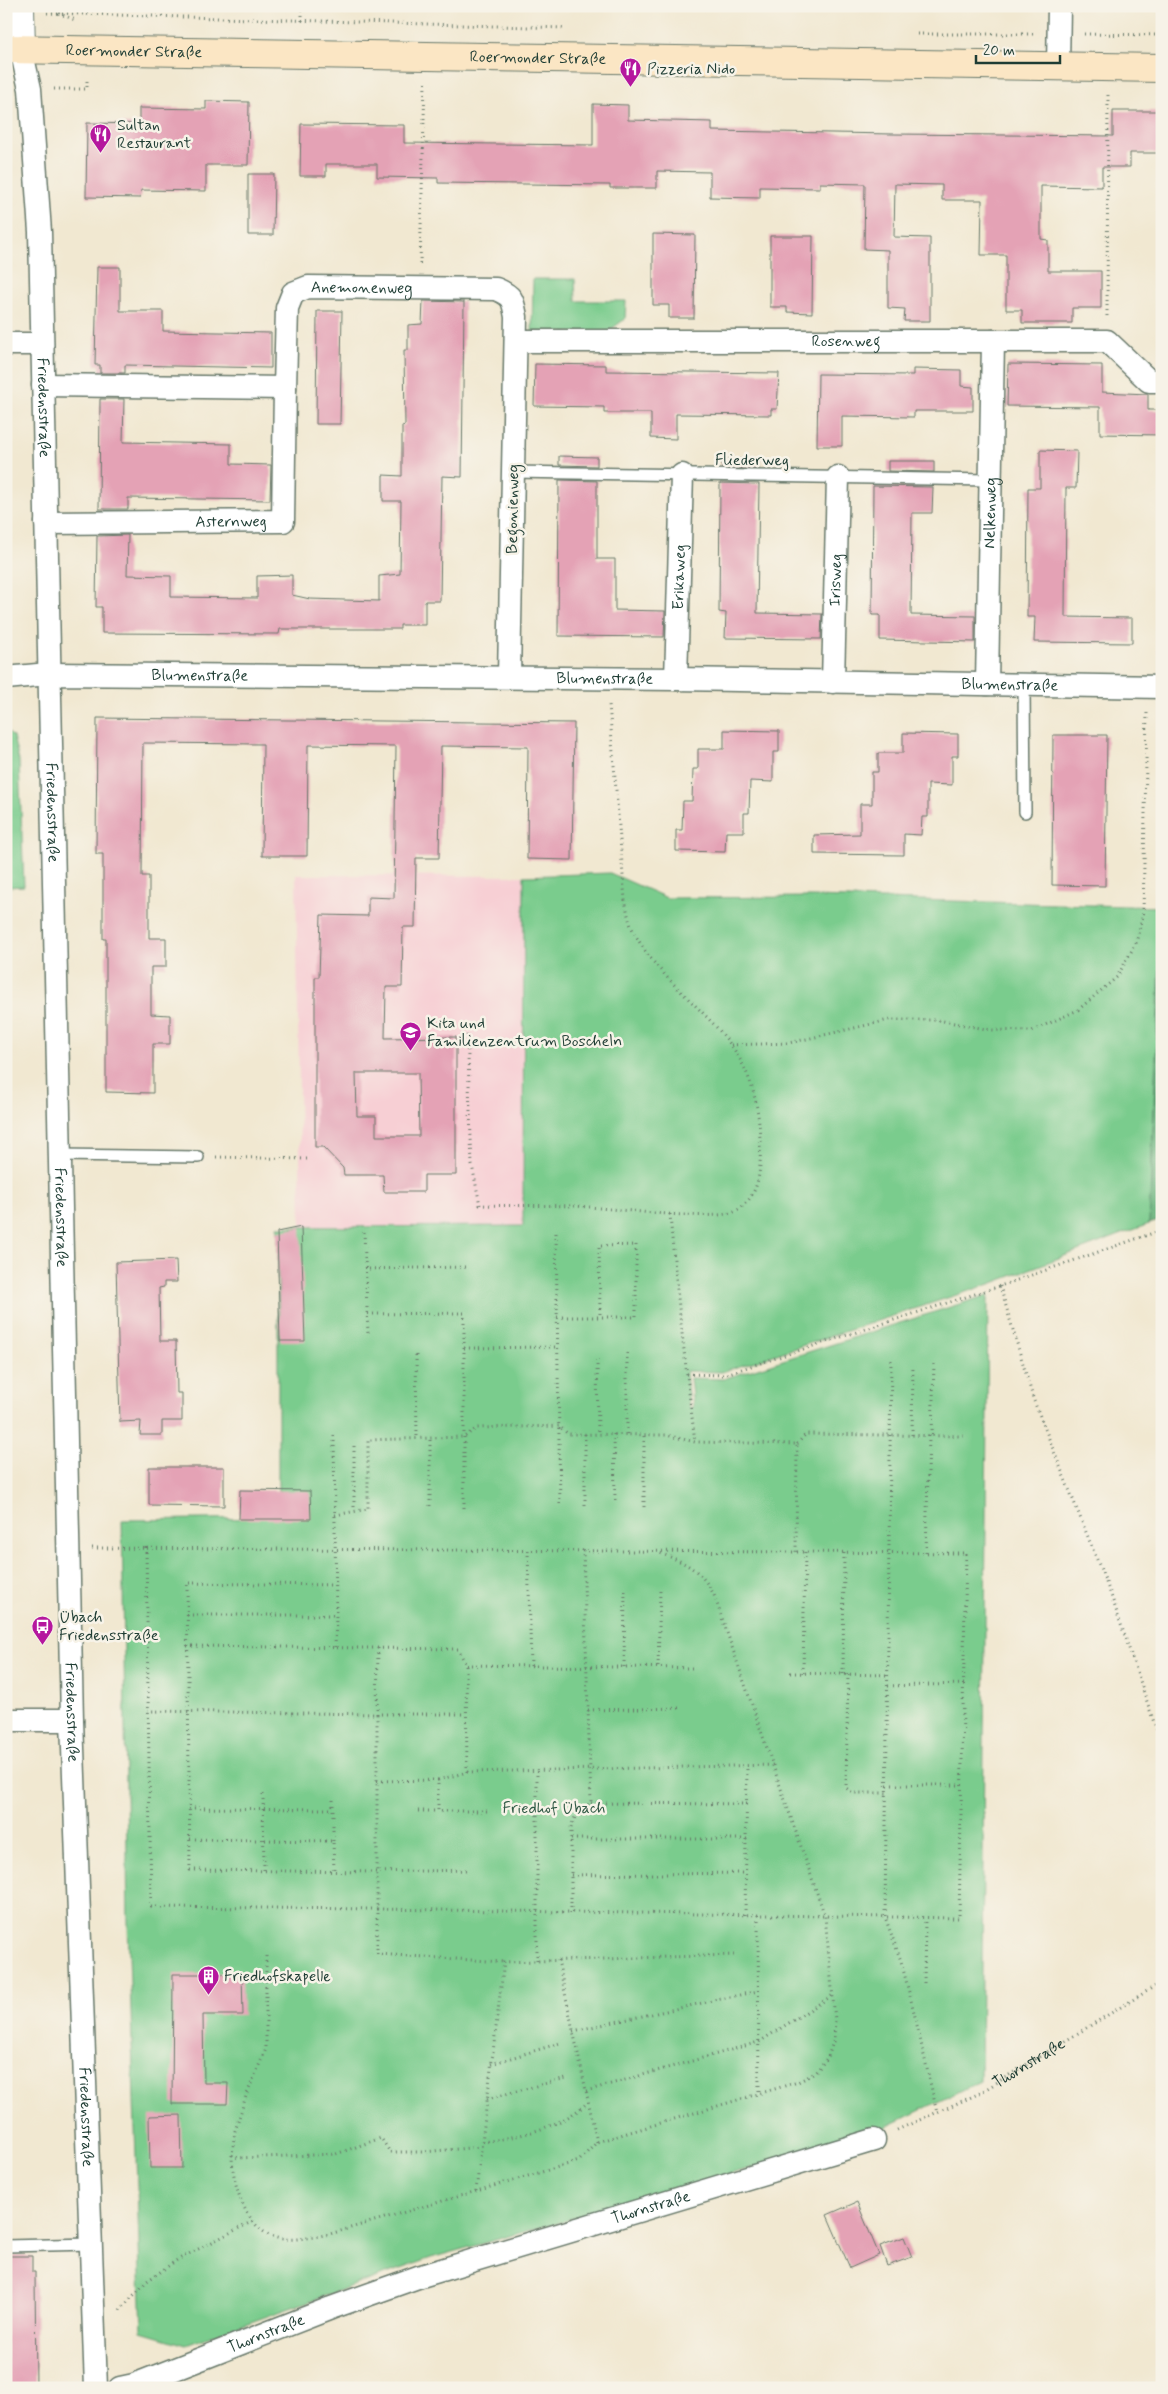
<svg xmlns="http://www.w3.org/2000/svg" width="1168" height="2394" font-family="Mynerve,sans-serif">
	<rect width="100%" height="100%" fill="#f7f3e8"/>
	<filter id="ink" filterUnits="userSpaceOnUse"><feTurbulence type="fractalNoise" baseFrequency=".02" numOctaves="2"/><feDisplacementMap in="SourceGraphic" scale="10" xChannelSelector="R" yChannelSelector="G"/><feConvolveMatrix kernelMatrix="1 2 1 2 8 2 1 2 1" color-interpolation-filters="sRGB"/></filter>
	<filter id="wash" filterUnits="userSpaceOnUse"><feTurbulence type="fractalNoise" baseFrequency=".0096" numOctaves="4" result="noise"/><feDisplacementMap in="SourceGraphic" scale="20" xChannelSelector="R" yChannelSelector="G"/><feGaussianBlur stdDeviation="1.12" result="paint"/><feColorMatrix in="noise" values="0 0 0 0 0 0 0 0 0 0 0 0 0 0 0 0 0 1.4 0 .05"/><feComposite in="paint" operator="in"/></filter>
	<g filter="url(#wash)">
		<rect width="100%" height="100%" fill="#f1e8d1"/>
		<path fill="#f7cfd4" d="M296 875 524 876 523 1227H301Z"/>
		<path fill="#7acc8d" stroke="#4c8460" d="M533 279H575L576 301H626L625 319 606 333 532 332Z
			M6 730 13 737 19 761 24 886 6 887Z
			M610 873 667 898 813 897 1162 907 1149 1224 990 1284 722 1372 686 1371 689 1408 693 1407 690 1378 723 1379 988 1295 981 2081 869 2135 431 2258 186 2345 142 2332 128 1925 122 1520 278 1518V1227L523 1226 524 876Z"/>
		<path fill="#63b078" stroke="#417656" d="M1162 935V1220L1149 1224Z"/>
		<g id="blocks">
			<path fill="#e4a2b5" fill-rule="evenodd" d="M206 101 249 102 248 165H206V191L141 190 140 198 86 197 87 123 139 124V108L206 109Z
				M593 104 628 105V120L712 122V131L893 134 1113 136V111H1162V153H1130V167H1102V187L1041 186V239L1048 240V271H1101V308H1072V323H1022V310H1006V255H981L982 200H942V185L895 184 894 237 930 238V321H904L905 309 888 308V250L864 249 865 184 820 183V188L760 187V198L710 197V172L657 171V188H610V185L438 183V178L377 177V164H326V176H300L301 124 404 125V143L593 145Z
				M248 174H274L273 235H248Z
				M653 234 695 235 694 318H669V305H653Z
				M770 236H813L812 313 787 312V307H770Z
				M97 267H120V311H163V331L271 333V368L125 365V373H100V365H95Z
				M423 301 464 302 462 477 442 476 440 601H425V625H400V629H280L279 634 102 633V607H96L97 536 128 535 127 575 171 576V597L257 598V576L292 575V595L310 599 379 601V576L400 574 401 501H383V475L402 476V426L405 425 404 350H408V325L422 324Z
				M317 311H342L340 424H316Z
				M535 364 606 365V371L779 373 777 409H771V415L676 414V439L651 438V413H604V407L534 406Z
				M1008 364 1102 365V392L1148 394V410H1162V435L1100 434V407L1007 406Z
				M913 369 961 370V386L973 387V411H914V417L842 416V446H817L818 374 913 375Z
				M100 399H124L123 442 231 444V464L271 465 270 500 128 498V509H99Z
				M1040 450 1077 451 1076 488H1066L1065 617 1132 618V643L1034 642 1035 617H1027L1028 488H1040Z
				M559 456 597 457V466L559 465Z
				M721 459H759V469L722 468Z
				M888 461H934V472L888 471Z
				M559 480 597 481V559H615V610L665 611 664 637 558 636Z
				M720 483 759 484 757 613 822 614 821 639 725 638 726 613 719 612Z
				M873 486 933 487 932 513H912L911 615 975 616V642L880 640V615H872Z
				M97 718 574 723 572 860 527 859 528 747 441 746 439 858H416L415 927H403L402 987H386L385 1038 456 1037V1175H424V1192H384L383 1175H344L343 1168 323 1147H315V977H319L321 915 368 916V897L394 898 396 746 308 745 307 856H262L263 744 143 743 142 876H149V938H166V967H151V1014L170 1015V1044H153V1093L106 1092V939H103V854H96ZM356 1073H418L419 1136H376V1116H357Z
				M724 730 779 731V752H773V782L750 781 749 813H744V832H726L725 852 676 851V830H682L683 801H692L693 769H698V749H724Z
				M903 733 958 734V756H952V785L928 784V817H922L921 835 904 834V855L814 854V835L860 834V804H872V772H878V753H903Z
				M1053 735H1107L1105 886 1052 885Z
				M301 1227 305 1341H280L277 1232Z
				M176 1260 177 1282H164V1287L159 1288 160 1341H176L177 1393H182V1421H162V1435H140L141 1421 120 1422 116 1262Z
				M149 1467H224V1506L149 1505Z
				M240 1490 310 1491 311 1519H239Z
				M173 1974H242L243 2015H203L204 2083H228L227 2104H172Z
				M181 2115 182 2168H150L149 2116Z
				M857 2202 879 2255 850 2268 827 2215Z
				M904 2237 912 2257 887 2266 880 2246Z
				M6 2256H32V2272H35L36 2388H6Z"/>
		</g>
	</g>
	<g filter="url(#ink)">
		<use href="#blocks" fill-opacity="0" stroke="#68796b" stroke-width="1"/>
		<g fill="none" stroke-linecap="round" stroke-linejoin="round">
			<defs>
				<path id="service" d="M513 472 989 480
					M1024 685 1025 812
					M60 1155 198 1157
					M6 2246 92 2244"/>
				<g id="minor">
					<path id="s2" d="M21 49 30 89 40 232 72 1720 96 2388"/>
					<path d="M1058 67 1059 6"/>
					<path id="s3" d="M516 341H1107L1149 381H1162"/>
					<path d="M6 344H41"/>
					<path id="s4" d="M43 385 285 388 287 308 293 293 308 287 496 289C513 296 513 300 516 317L509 677"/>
					<path id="s5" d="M46 523 283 521 285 388"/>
					<path id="s6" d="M6 678 48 674 676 679 1162 687"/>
					<path id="s7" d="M676 679 682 475"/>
					<path id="s8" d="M833 682 838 477"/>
					<path id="s9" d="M987 684 993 341"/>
					<path d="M6 1720H72"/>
					<path id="s10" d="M120 2388 134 2385 331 2308 418 2277 874 2140"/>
				</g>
				<path id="tertiary" d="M20 6 21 49"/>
				<g id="secondary">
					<path id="s11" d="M6 49 1162 68"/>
				</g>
			</defs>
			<use href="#service" stroke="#68796b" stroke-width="14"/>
			<use href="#minor" stroke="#68796b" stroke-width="25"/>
			<use href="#tertiary" stroke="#68796b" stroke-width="30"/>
			<use href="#secondary" stroke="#68796b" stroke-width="30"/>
			<g stroke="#68796b" stroke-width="3" stroke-dasharray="1 4" stroke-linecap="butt">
				<path d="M52 6 58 13 75 20"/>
				<path d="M47 13 565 28"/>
				<path d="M302 21V6"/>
				<path d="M917 34H1033"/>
				<path d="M1084 34 1162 35"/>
				<path d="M54 89H87V78"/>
				<path d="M420 264 425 83"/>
				<path d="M1107 316 1108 94"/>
				<path d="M467 1030 472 1165 480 1205C511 1206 543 1205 574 1206 604 1207 716 1223 736 1211 760 1196 761 1170 760 1144 760 1109 752 1073 730 1044 700 1003 653 975 631 926 628 918 627 909 625 900L609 704"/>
				<path d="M731 1045 789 1043 889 1020H938L991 1030 1032 1031 1078 1010 1117 977 1136 943 1143 914 1147 712"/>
				<path d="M216 1157 307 1159"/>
				<path d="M670 1214C676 1290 686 1366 695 1442"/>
				<path d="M364 1232 368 1334"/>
				<path d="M556 1233 560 1507"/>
				<path d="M364 1269 467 1267"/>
				<path d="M1000 1286 1034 1401 1111 1595 1162 1746"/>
				<path d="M368 1314 464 1313V1509"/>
				<path d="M557 1317H636V1245L599 1246 600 1317"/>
				<path d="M464 1348 558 1347"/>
				<path d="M416 1355 417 1439"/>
				<path d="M597 1360 598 1434"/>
				<path d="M891 1360 885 1917 901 1961 913 2008 937 2112"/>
				<path d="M687 1374 723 1375 1000 1286 1162 1230"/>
				<path d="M585 1434V1505"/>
				<path d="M614 1434 615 1502"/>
				<path d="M627 1434V1353"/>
				<path d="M912 1435 913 1365"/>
				<path d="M932 1435 934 1363"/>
				<path d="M334 1436 336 1615"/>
				<path d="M797 1444 806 1434 964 1436"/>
				<path d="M354 1446V1511"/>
				<path d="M430 1506V1438"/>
				<path d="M644 1507V1435"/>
				<path d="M335 1515 368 1509V1440L464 1437 477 1428 559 1426 568 1434 666 1435 695 1442 797 1444 796 1552"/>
				<path d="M146 1547 151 1907 377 1909V1954L504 1962"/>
				<path d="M92 1548 966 1553 959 1918 377 1909V1714L148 1711"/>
				<path d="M528 1550 531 1666"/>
				<path d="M926 1552 929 1436"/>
				<path d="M335 1585 187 1583 190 1870 377 1872 468 1870"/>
				<path d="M187 1615H336L335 1648"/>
				<path d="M187 1646 458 1649 466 1665 467 1772"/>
				<path d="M378 1648 377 1714H466"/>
				<path d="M466 1665 694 1668"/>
				<path d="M624 1667 625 1588"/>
				<path d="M658 1667 660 1590"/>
				<path d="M790 1673 888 1675"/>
				<path d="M803 1673 805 1552"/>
				<path d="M843 1674 844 1552"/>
				<path d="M848 1674 846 1788 853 1793H887"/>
				<path d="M888 1686 964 1684"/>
				<path d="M588 1710 681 1708"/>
				<path d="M438 1780 467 1772 774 1765"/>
				<path d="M377 1781 438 1780V1811H489"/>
				<path d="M887 1785H961"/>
				<path d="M263 1794 264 1870"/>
				<path d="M591 1803 747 1804"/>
				<path d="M189 1808 333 1809"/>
				<path d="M418 1811H438"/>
				<path d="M190 1839 333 1841 334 1871"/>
				<path d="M571 1839H747"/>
				<path d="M333 1841V1796"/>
				<path d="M571 1875 746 1873"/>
				<path d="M571 1913V1828C575 1814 579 1810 591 1803L583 1550"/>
				<path d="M745 1915 747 1766"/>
				<path d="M758 1915 759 2094"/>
				<path d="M266 1956V2049L246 2096 235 2131 232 2155 238 2158 336 2154 381 2138 390 2152H422L481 2147"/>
				<path d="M558 1960 597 2142"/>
				<path d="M537 1961V1771"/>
				<path d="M924 1983 925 1918"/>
				<path d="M573 2031 758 1991"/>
				<path d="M491 2064 560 2043"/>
				<path d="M586 2091 759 2042 833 1995"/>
				<path d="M487 2099 566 2078"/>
				<path id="s1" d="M897 2130 978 2094 1162 1982"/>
				<path d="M482 2142C518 2137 561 2128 588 2102"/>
				<path d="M232 2155C232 2184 247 2236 283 2239 298 2240 315 2237 330 2234L579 2161 597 2142 798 2082 815 2073 828 2057 834 2039 835 2020 825 1916 714 1595C700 1568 684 1562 657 1552"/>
				<path d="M476 2191 504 1962 734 1955"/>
				<path d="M120 2310 147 2281 177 2260 253 2221"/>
			</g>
			<use href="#service" stroke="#fff" stroke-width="11"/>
			<use href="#minor" stroke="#fff" stroke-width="22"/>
			<use href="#tertiary" stroke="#fff" stroke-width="28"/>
			<use href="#secondary" stroke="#fbe6c4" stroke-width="28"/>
		</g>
	</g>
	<defs>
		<symbol id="restaurant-pin" viewBox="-11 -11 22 30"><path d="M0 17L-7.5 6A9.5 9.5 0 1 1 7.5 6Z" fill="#b5179e" stroke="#f7f3e8"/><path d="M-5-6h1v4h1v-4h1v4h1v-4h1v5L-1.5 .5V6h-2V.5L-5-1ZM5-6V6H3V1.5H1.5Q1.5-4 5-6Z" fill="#fff"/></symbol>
		<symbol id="school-pin" viewBox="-11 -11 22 30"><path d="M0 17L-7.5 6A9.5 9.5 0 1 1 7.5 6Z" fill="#b5179e" stroke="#f7f3e8"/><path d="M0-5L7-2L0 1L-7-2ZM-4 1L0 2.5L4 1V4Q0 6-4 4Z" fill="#fff"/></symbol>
		<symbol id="bus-pin" viewBox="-11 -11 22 30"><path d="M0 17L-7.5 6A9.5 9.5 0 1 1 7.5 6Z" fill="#b5179e" stroke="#f7f3e8"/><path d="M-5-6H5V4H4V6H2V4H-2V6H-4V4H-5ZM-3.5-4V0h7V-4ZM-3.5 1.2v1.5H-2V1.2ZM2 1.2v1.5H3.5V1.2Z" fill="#fff"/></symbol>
		<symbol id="building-pin" viewBox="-11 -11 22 30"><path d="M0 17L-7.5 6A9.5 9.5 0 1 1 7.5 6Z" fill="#b5179e" stroke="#f7f3e8"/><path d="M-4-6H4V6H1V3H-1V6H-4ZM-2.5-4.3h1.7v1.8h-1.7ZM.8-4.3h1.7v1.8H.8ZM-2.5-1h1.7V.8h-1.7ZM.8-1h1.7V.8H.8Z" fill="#fff"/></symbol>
	</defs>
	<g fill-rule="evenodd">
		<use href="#restaurant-pin" x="618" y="56" width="25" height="34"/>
		<use href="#restaurant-pin" x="88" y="122" width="25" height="34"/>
		<use href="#school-pin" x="398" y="1020" width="25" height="34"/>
		<use href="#bus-pin" x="30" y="1614" width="25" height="34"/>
		<use href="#building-pin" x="196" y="1964" width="25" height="34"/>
	</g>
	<g text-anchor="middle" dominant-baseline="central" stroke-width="5" stroke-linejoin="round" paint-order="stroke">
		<g font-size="16" fill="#1f3d34" stroke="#f7f3e8">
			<text stroke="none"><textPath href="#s11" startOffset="128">Roermonder Straße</textPath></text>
			<text stroke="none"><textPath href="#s11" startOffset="532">Roermonder Straße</textPath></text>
			<text stroke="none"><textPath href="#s4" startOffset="408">Anemonenweg</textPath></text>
			<text stroke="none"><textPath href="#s3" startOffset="330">Rosenweg</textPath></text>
			<text stroke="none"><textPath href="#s2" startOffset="360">Friedensstraße</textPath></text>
			<text x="752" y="460">Fliederweg</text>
			<text transform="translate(513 509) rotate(-89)">Begonienweg</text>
			<text stroke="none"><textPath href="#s9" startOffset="171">Nelkenweg</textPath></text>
			<text stroke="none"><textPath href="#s5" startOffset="185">Asternweg</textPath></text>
			<text stroke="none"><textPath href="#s7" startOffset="102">Erikaweg</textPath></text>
			<text stroke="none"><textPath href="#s8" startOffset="102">Irisweg</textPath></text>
			<text stroke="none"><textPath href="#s6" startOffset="194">Blumenstraße</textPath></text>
			<text stroke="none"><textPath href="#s6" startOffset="599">Blumenstraße</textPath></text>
			<text stroke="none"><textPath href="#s6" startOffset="1004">Blumenstraße</textPath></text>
			<text stroke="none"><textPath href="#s2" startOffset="765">Friedensstraße</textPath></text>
			<text stroke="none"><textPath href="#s2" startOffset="1170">Friedensstraße</textPath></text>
			<text stroke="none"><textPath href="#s2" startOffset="1665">Friedensstraße</textPath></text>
			<text stroke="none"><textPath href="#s1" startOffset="148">Thornstraße</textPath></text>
			<text stroke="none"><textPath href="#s2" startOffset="2070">Friedensstraße</textPath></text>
			<text stroke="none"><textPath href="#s10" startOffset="561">Thornstraße</textPath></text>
			<text stroke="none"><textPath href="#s10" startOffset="156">Thornstraße</textPath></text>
		</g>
		<g font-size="16" fill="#1f3d34" stroke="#f7f3e8" text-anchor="start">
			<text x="647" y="69">Pizzeria Nido</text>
			<text x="117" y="125">Sultan<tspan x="117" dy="18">Restaurant</tspan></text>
			<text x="427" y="1023">Kita und<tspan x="427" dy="18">Familienzentrum Boscheln</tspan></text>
			<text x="59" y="1617">Übach<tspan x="59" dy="18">Friedensstraße</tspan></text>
			<text x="224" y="1976">Friedhofskapelle</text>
		</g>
		<g font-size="16" fill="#315a46" stroke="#f7f3e8">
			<text x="554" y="1808">Friedhof Übach</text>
		</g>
	</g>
	<rect width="1168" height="2394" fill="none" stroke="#f7f3e8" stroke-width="25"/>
	<path d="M976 55v8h84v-8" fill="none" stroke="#1f3d34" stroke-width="2.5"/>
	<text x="983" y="55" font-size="15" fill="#1f3d34" stroke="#f7f3e8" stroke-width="4" paint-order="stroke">20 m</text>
</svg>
